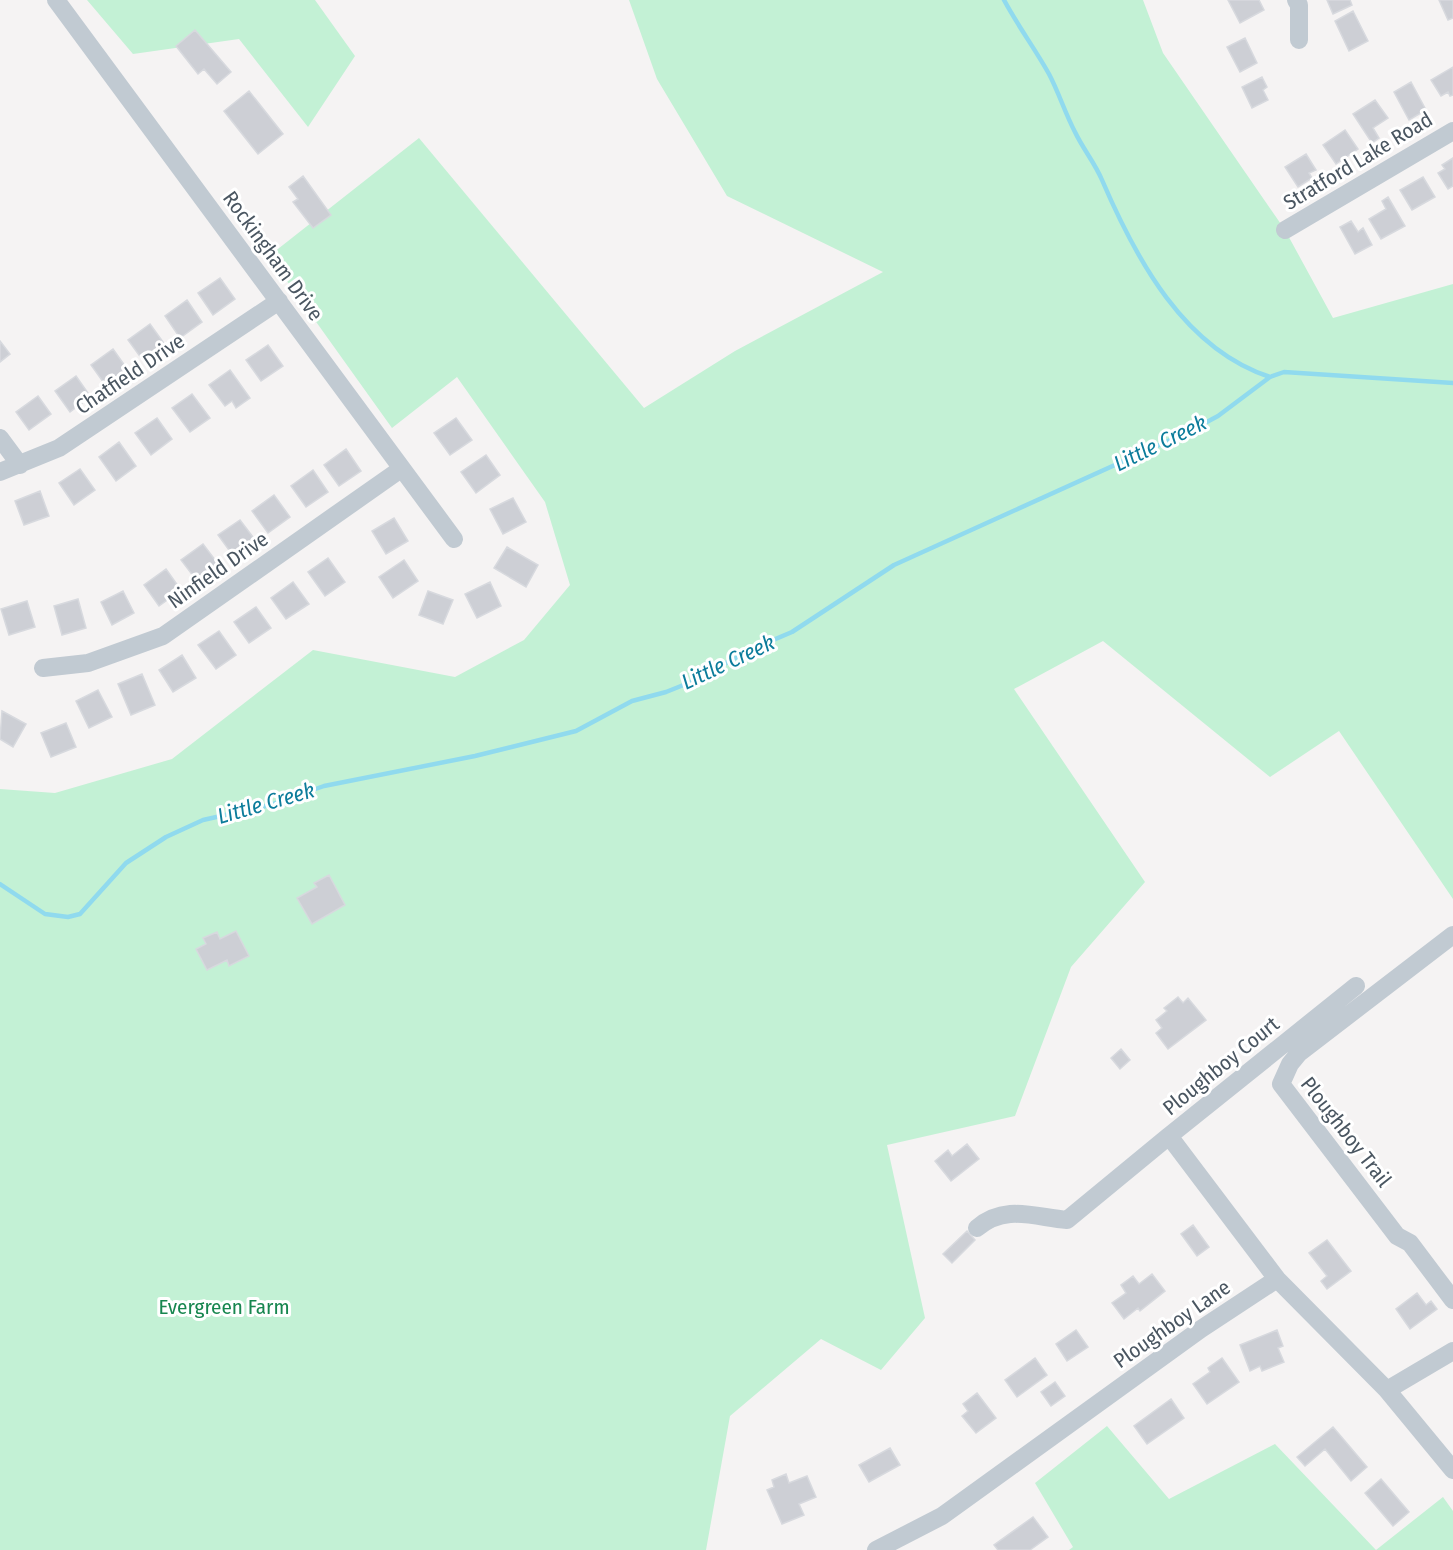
<svg xmlns="http://www.w3.org/2000/svg" width="1453" height="1550" font-family="'Fira Sans Condensed',sans-serif">
	<rect width="100%" height="100%" fill="#f5f3f3"/>
	<path fill="#c3f1d5" d="M87 0H315L355 56 308 127 239 39 133 54Z
		M629 0H1143L1163 53 1285 230 1333 318 1453 284V899L1339 731 1270 777 1103 641 1014 689 1145 882 1071 967 1015 1116 887 1145 925 1318 881 1370 821 1339 730 1416 706 1550H0V789L55 793 172 759 313 650 455 677 524 640 570 585 545 502 457 377 392 428 269 256 419 138 644 408 735 351 883 272 727 196 657 79Z
		M1107 1426 1169 1499 1275 1444 1376 1550 1443 1497 1453 1511V1550H1069L1073 1547 1035 1483Z"/>
	<g fill="none" stroke-linecap="round" stroke-linejoin="round">
		<path stroke="#90daee" stroke-width="4.5" d="M1004 0C1018 26 1035 49 1049 74 1059 93 1065 113 1075 132 1083 149 1095 163 1102 180 1136 259 1184 349 1270 377
			M0 884 45 914 68 917 80 914 126 863 166 837 203 820 270 805 324 786 475 756 576 731 632 701 666 692 691 682 752 649 792 632 894 565 1190 431 1218 416 1270 377 1284 372 1453 383"/>
	</g>
	<path fill="#cdcfd5" stroke="#d7d9de" stroke-width="1.5" d="M1228 0H1259L1264 10 1240 23Z
		M1327 0H1350L1352 5 1333 14Z
		M1439 0H1453V18L1448 20Z
		M1353 11 1368 41 1349 51 1335 21Z
		M195 30 231 72 217 84 204 69 198 74 176 46Z
		M1245 38 1257 63 1240 72 1227 47Z
		M1453 67V95L1450 96 1448 92 1441 96 1431 80Z
		M1262 77 1267 87 1263 90 1268 100 1252 108 1242 87Z
		M1411 82 1426 110 1409 120 1394 92Z
		M249 91 283 134 258 154 224 111Z
		M1375 100 1388 118 1373 128 1379 138 1372 143 1353 114Z
		M1345 130 1358 149 1336 164 1323 145Z
		M1306 154 1316 170 1309 173 1312 178 1298 187 1285 167Z
		M1453 158V186L1448 189 1438 173 1445 169 1442 165Z
		M303 176 331 215 313 228 293 202 298 199 289 187Z
		M1423 177 1435 197 1412 210 1400 190Z
		M1388 197 1405 226 1381 239 1369 219 1386 209 1382 201Z
		M1351 221 1358 232 1363 228 1372 245 1355 254 1340 227Z
		M220 278 235 299 213 315 198 293Z
		M187 300 202 322 180 338 165 316Z
		M150 324 166 346 144 362 128 340Z
		M0 341 10 354 0 362Z
		M268 345 283 366 261 381 246 360Z
		M113 349 128 370 106 386 91 365Z
		M230 370 250 398 236 408 232 401 225 406 209 385Z
		M76 376 88 393 79 399 82 403 70 412 55 391Z
		M192 394 210 418 190 432 172 408Z
		M38 396 51 414 29 430 16 412Z
		M157 418 172 439 151 455 135 433Z
		M456 418 472 440 450 455 434 433Z
		M119 442 136 466 116 481 99 457Z
		M346 449 361 471 339 486 324 465Z
		M486 455 500 475 476 493 461 472Z
		M80 469 95 490 74 505 59 483Z
		M313 470 328 492 306 507 291 486Z
		M40 491 49 516 24 525 15 501Z
		M274 495 290 517 268 533 252 511Z
		M513 498 526 522 503 534 490 509Z
		M394 518 408 541 386 554 372 531Z
		M240 520 256 541 234 557 218 535Z
		M203 544 219 565 197 581 181 560Z
		M507 547 538 565 526 587 494 568Z
		M328 558 345 582 325 596 308 572Z
		M404 560 418 581 393 598 379 577Z
		M166 569 181 590 159 606 144 585Z
		M293 582 309 604 286 619 271 598Z
		M490 582 501 606 477 618 465 594Z
		M123 591 134 613 112 625 101 602Z
		M428 591 453 600 443 624 419 615Z
		M78 599 86 628 62 635 54 606Z
		M27 601 35 627 9 635 1 609Z
		M256 607 271 628 249 643 234 622Z
		M219 631 236 655 216 669 198 645Z
		M182 655 196 678 173 692 159 670Z
		M142 674 155 705 131 715 118 684Z
		M98 690 112 717 89 728 76 701Z
		M2 711 26 724 13 747 0 739Z
		M66 723 76 747 51 757 41 733Z
		M329 875 345 905 312 924 297 898 317 887 314 883Z
		M236 931 249 956 229 966 227 960 207 970 196 949 206 944 203 938 217 932 220 939Z
		M1178 997 1183 1003 1188 998 1206 1020 1168 1049 1156 1033 1162 1028 1156 1020 1167 1011 1164 1008Z
		M1121 1049 1130 1060 1120 1069 1111 1058Z
		M967 1144 979 1159 951 1181 935 1161 948 1150 952 1156Z
		M1193 1225 1209 1247 1197 1256 1181 1234Z
		M967 1231 975 1240 952 1263 943 1254Z
		M1327 1240 1351 1271 1327 1289 1321 1281 1327 1276 1309 1253Z
		M1152 1274 1165 1291 1140 1311 1138 1308 1124 1319 1112 1303 1126 1293 1121 1285 1133 1276 1139 1284Z
		M1417 1293 1426 1305 1431 1301 1437 1309 1410 1329 1396 1309Z
		M1076 1330 1088 1347 1067 1361 1056 1344Z
		M1277 1330 1283 1346 1278 1348 1284 1362 1262 1371 1260 1366 1250 1371 1240 1345Z
		M1035 1358 1047 1375 1017 1397 1005 1380Z
		M1222 1358 1239 1382 1207 1404 1193 1384 1210 1372 1208 1368Z
		M1055 1382 1065 1396 1051 1406 1041 1392Z
		M977 1393 996 1418 976 1433 962 1416 968 1411 963 1404Z
		M1171 1399 1184 1418 1147 1444 1134 1426Z
		M1333 1427 1367 1467 1351 1481 1325 1449 1305 1466 1297 1457Z
		M890 1448 900 1465 869 1482 859 1465Z
		M786 1474 789 1483 807 1476 816 1497 799 1504 804 1515 782 1524 767 1490 774 1487 772 1480Z
		M1381 1479 1409 1512 1393 1526 1365 1493Z
		M1033 1517 1048 1537 1030 1550H998L994 1545Z"/>
	<g fill="none" stroke-linecap="round" stroke-linejoin="round">
		<path stroke="#c1cad2" stroke-width="18" d="M56 0 454 539
			M1296 0 1299 5V40
			M1285 230 1453 131
			M0 438 20 465
			M0 472 59 448 279 301
			M43 668 88 663 163 636 401 469
			M1453 935 1299 1053 1290 1064 1281 1084 1397 1236 1410 1243 1453 1300
			M1356 986 1169 1136 1277 1279 1387 1390 1453 1470
			M977 1228C1005 1204 1034 1217 1067 1220L1169 1136
			M1387 1390 1453 1351
			M876 1550 942 1516 1201 1329 1277 1279"/>
	</g>
	<g text-anchor="middle" dominant-baseline="central" stroke-width="6" stroke-linejoin="round" paint-order="stroke">
		<g font-size="21" fill="#4a5661" stroke="#fff">
			<text transform="translate(1358 161) rotate(-31)">Stratford Lake Road</text>
			<text transform="translate(273 256) rotate(54)">Rockingham Drive</text>
			<text transform="translate(130 374) rotate(-34)">Chatfield Drive</text>
			<text transform="translate(218 570) rotate(-35)">Ninfield Drive</text>
			<text transform="translate(1221 1066) rotate(-39)">Ploughboy Court</text>
			<text transform="translate(1346 1132) rotate(52)">Ploughboy Trail</text>
			<text transform="translate(1172 1324) rotate(-35)">Ploughboy Lane</text>
		</g>
		<g font-size="21" fill="#17864f" stroke="#fff">
			<text x="224" y="1307">Evergreen Farm</text>
		</g>
		<g font-size="22" font-style="italic" fill="#0c7c9b" stroke="#fff">
			<text transform="translate(1160 443) rotate(-26)">Little Creek</text>
			<text transform="translate(728 662) rotate(-25)">Little Creek</text>
			<text transform="translate(266 803) rotate(-16)">Little Creek</text>
		</g>
	</g>
</svg>
